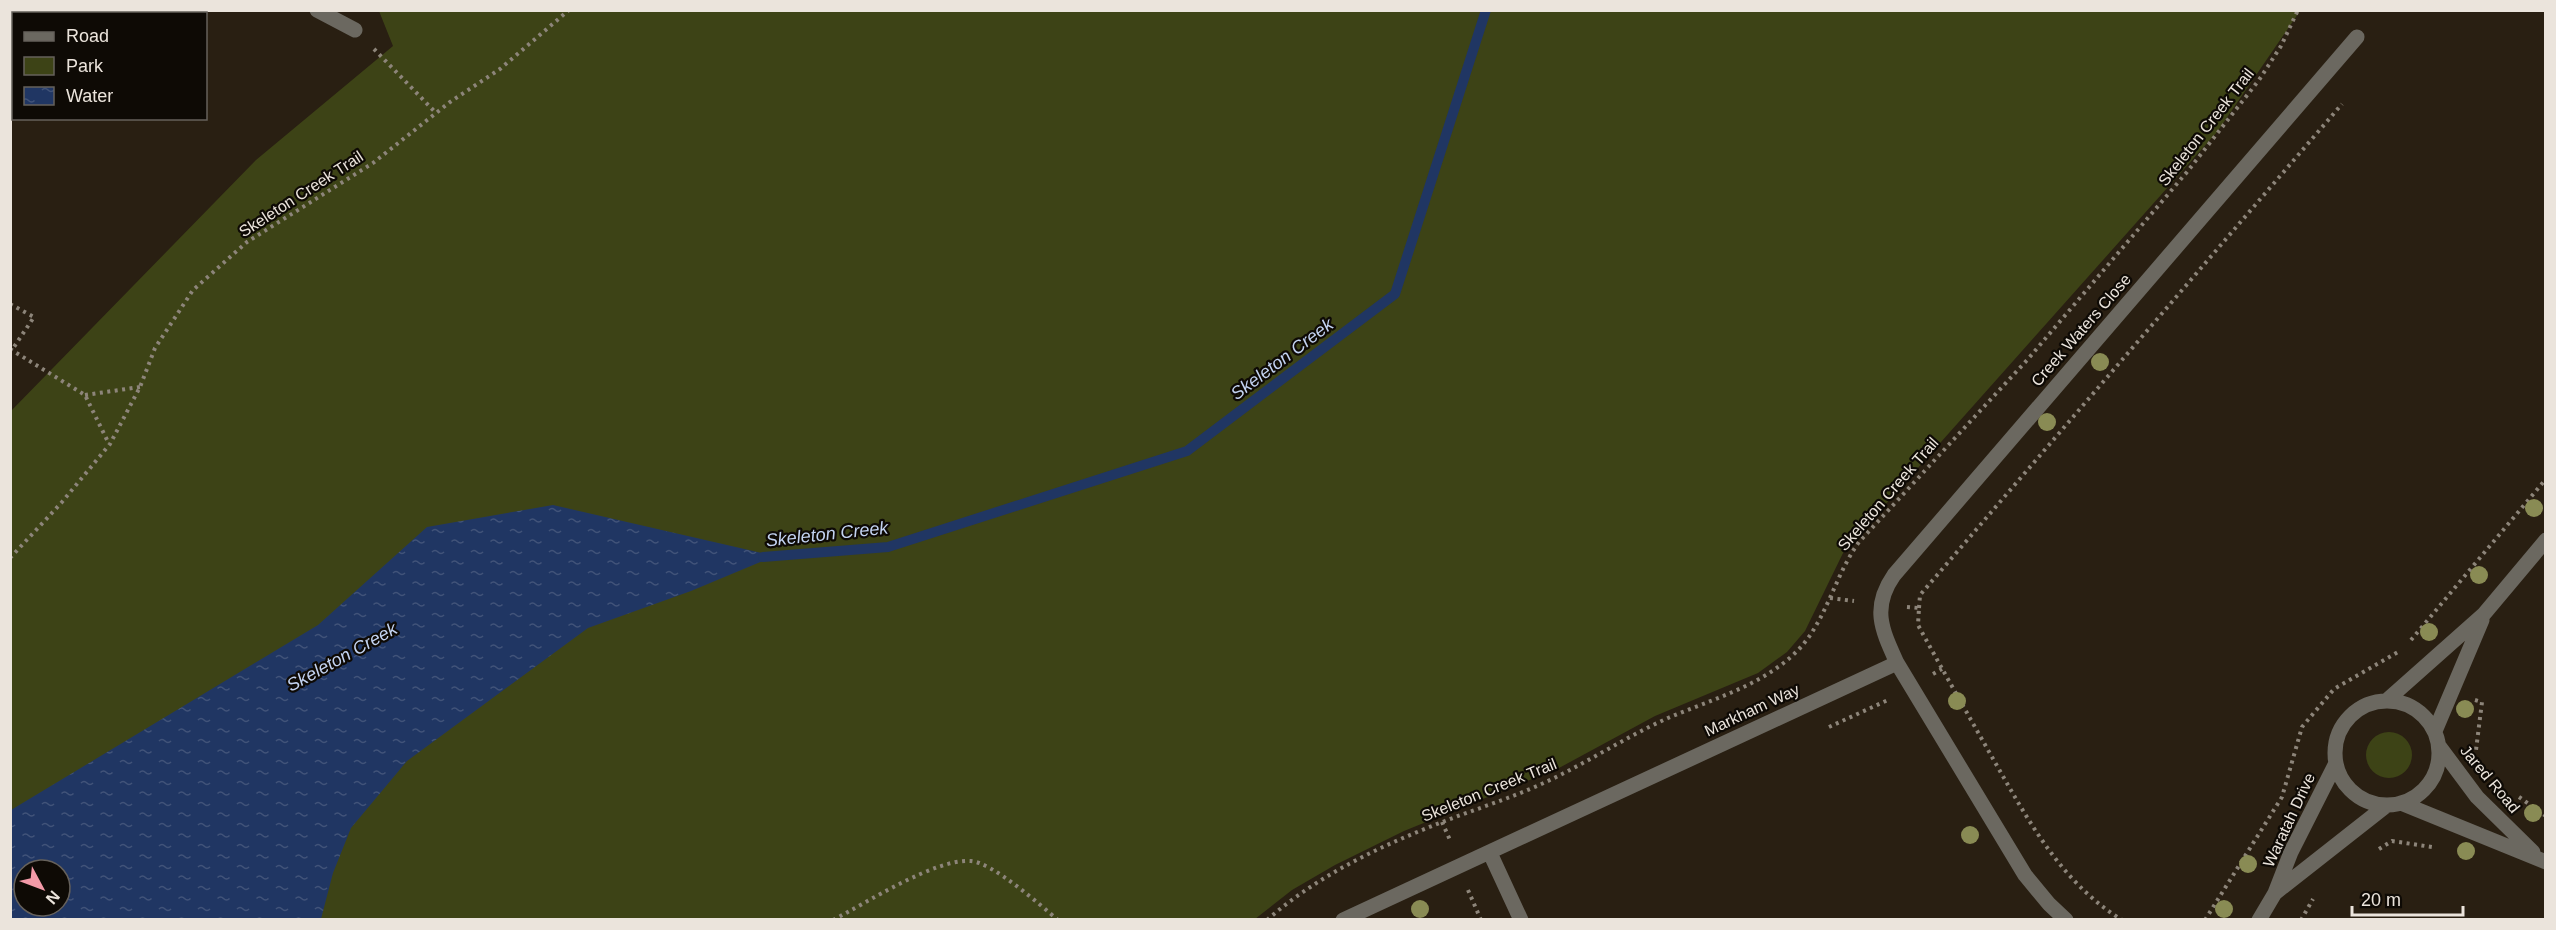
<svg xmlns="http://www.w3.org/2000/svg" width="2556" height="930" font-family="Helvetica,sans-serif">
	<defs>
		<pattern id="water-ripples" width="26" height="14" patternUnits="userSpaceOnUse" patternTransform="scale(1.5)"><rect width="26" height="14" fill="#203663"/><path d="M2 4q2-2 4 0t4 0M15 11q2-2 4 0t4 0" fill="none" stroke="#415379"/></pattern>
	</defs>
	<rect width="100%" height="100%" fill="#291f12"/>
	<path fill="#3d4316" fill-rule="evenodd" d="M379 11H2300L2217 132 1844 551 1805 631 1787 652 1758 673 1655 716 1559 768 1404 831 1335 865 1292 890 1255 919H11L10 412 256 160 393 46ZM24 870H60V906H24Z
		M2366 755a23 23 0 1 1 46 0a23 23 0 1 1-46 0Z"/>
	<path fill="url(#water-ripples)" fill-rule="evenodd" d="M553 505 775 556 691 591 588 628 407 761 351 828 333 873 321 919H11V810L318 625 427 527ZM24 870H60V906H24Z"/>
	<g fill="none" stroke-linecap="round" stroke-linejoin="round">
		<path stroke="#203663" stroke-width="10" d="M763 557 888 547 1187 451 1395 294 1486 10"/>
		<path stroke="#8d857a" stroke-width="4" stroke-dasharray="3 4.5" stroke-linecap="butt" d="M374 49 436 113
			M10 304 34 317 12 350
			M10 349 85 395 109 444
			M85 395 140 387
			M10 558 62 502 110 444 140 387 155 348 193 290 247 242 373 163 450 102 500 69 569 10
			M1830 598 1854 601
			M1907 607 1919 608 1918 625C1942 669 1967 713 1992 757 2027 818 2060 882 2122 920
			M1919 608 1920 595 2342 104
			M2411 640 2546 479
			M1933 674 1942 669
			M2475 700 2482 702 2476 750
			M1829 727 1888 700
			M2519 797 2546 816
			M1442 822 1450 840
			M2379 849 2392 841 2432 847
			M1468 890 1481 920
			M833 920C866 903 936 858 971 861 993 863 1039 904 1058 920
			M1267 920C1318 875 1382 845 1445 821 1473 810 1502 801 1530 789 1578 769 1621 739 1668 718 1710 700 1758 687 1793 655 1826 625 1833 578 1859 542L2028 359 2187 172 2259 80 2281 46 2298 10
			M2205 920 2282 797 2302 727 2334 689 2398 652
			M2301 920 2313 899"/>
		<path stroke="#6b6860" stroke-width="15" d="M317 10 355 30
			M1897 663C1882 630 1871 608 1894 575L2357 37
			M2386 701 2484 614 2546 540
			M2335 753a52 52 0 1 1 104 0a52 52 0 1 1-104 0Z
			M2435 731 2482 620
			M2439 746 2477 797 2533 852
			M2401 803 2546 862
			M1490 853 1521 920
			M2275 893 2387 805
			M1343 920 1897 663 2025 875 2049 904 2066 920
			M2259 920 2275 893 2291 852 2336 763"/>
	</g>
	<g fill="#898b54">
		<circle cx="2100" cy="362" r="9"/>
		<circle cx="2047" cy="422" r="9"/>
		<circle cx="2534" cy="508" r="9"/>
		<circle cx="2479" cy="575" r="9"/>
		<circle cx="2429" cy="632" r="9"/>
		<circle cx="1957" cy="701" r="9"/>
		<circle cx="2465" cy="709" r="9"/>
		<circle cx="2533" cy="813" r="9"/>
		<circle cx="1970" cy="835" r="9"/>
		<circle cx="2466" cy="851" r="9"/>
		<circle cx="2248" cy="864" r="9"/>
		<circle cx="1420" cy="909" r="9"/>
		<circle cx="2224" cy="909" r="9"/>
	</g>
	<g text-anchor="middle" dominant-baseline="central" stroke-width="4.5" stroke-linejoin="round" paint-order="stroke">
		<g font-size="16" fill="#ebe4dc" stroke="#0e0a05">
			<text transform="translate(2206 127) rotate(-52)">Skeleton Creek Trail</text>
			<text transform="translate(301 194) rotate(-33)">Skeleton Creek Trail</text>
			<text transform="translate(2081 330) rotate(-49)">Creek Waters Close</text>
			<text transform="translate(1888 494) rotate(-49)">Skeleton Creek Trail</text>
			<text transform="translate(1752 710) rotate(-25)">Markham Way</text>
			<text transform="translate(2490 779) rotate(50)">Jared Road</text>
			<text transform="translate(1489 790) rotate(-22)">Skeleton Creek Trail</text>
			<text transform="translate(2289 820) rotate(-65)">Waratah Drive</text>
		</g>
		<g font-size="18" font-style="italic" fill="#c3d3f1" stroke="#0e0a05">
			<text transform="translate(1282 359) rotate(-37)">Skeleton Creek</text>
			<text transform="translate(827 534) rotate(-6)">Skeleton Creek</text>
			<text transform="translate(342 657) rotate(-29)">Skeleton Creek</text>
		</g>
	</g>
	<rect width="2556" height="930" fill="none" stroke="#ebe4dc" stroke-width="24"/>
	<rect x="12" y="12" width="195" height="108" fill="#0e0a05" stroke="#66615b" stroke-width="1.5"/>
	<rect x="24" y="32" width="30" height="9" fill="#6b6860" stroke="#66615b" stroke-width="1.5"/>
	<text x="66" y="42" font-size="18" fill="#ebe4dc">Road</text>
	<rect x="24" y="57" width="30" height="18" fill="#3d4316" stroke="#66615b" stroke-width="1.5"/>
	<text x="66" y="72" font-size="18" fill="#ebe4dc">Park</text>
	<rect x="24" y="87" width="30" height="18" fill="url(#water-ripples)" stroke="#66615b" stroke-width="1.5"/>
	<text x="66" y="102" font-size="18" fill="#ebe4dc">Water</text>
	<g transform="translate(42 888) rotate(131)"><circle r="28" fill="#0e0a05" stroke="#66615b" stroke-width="1.5"/>
	<path d="M0-4.5L10 22L0 15L-10 22Z" fill="#f39aa8"/>
	<text y="-9" font-size="16" font-weight="bold" text-anchor="middle" fill="#ebe4dc">N</text>
	</g>
	<path d="M2352 906v9h111v-9" fill="none" stroke="#ebe4dc" stroke-width="3"/>
	<text x="2361" y="906" font-size="18" fill="#ebe4dc" stroke="#0e0a05" stroke-width="4.5" paint-order="stroke">20 m</text>
</svg>
